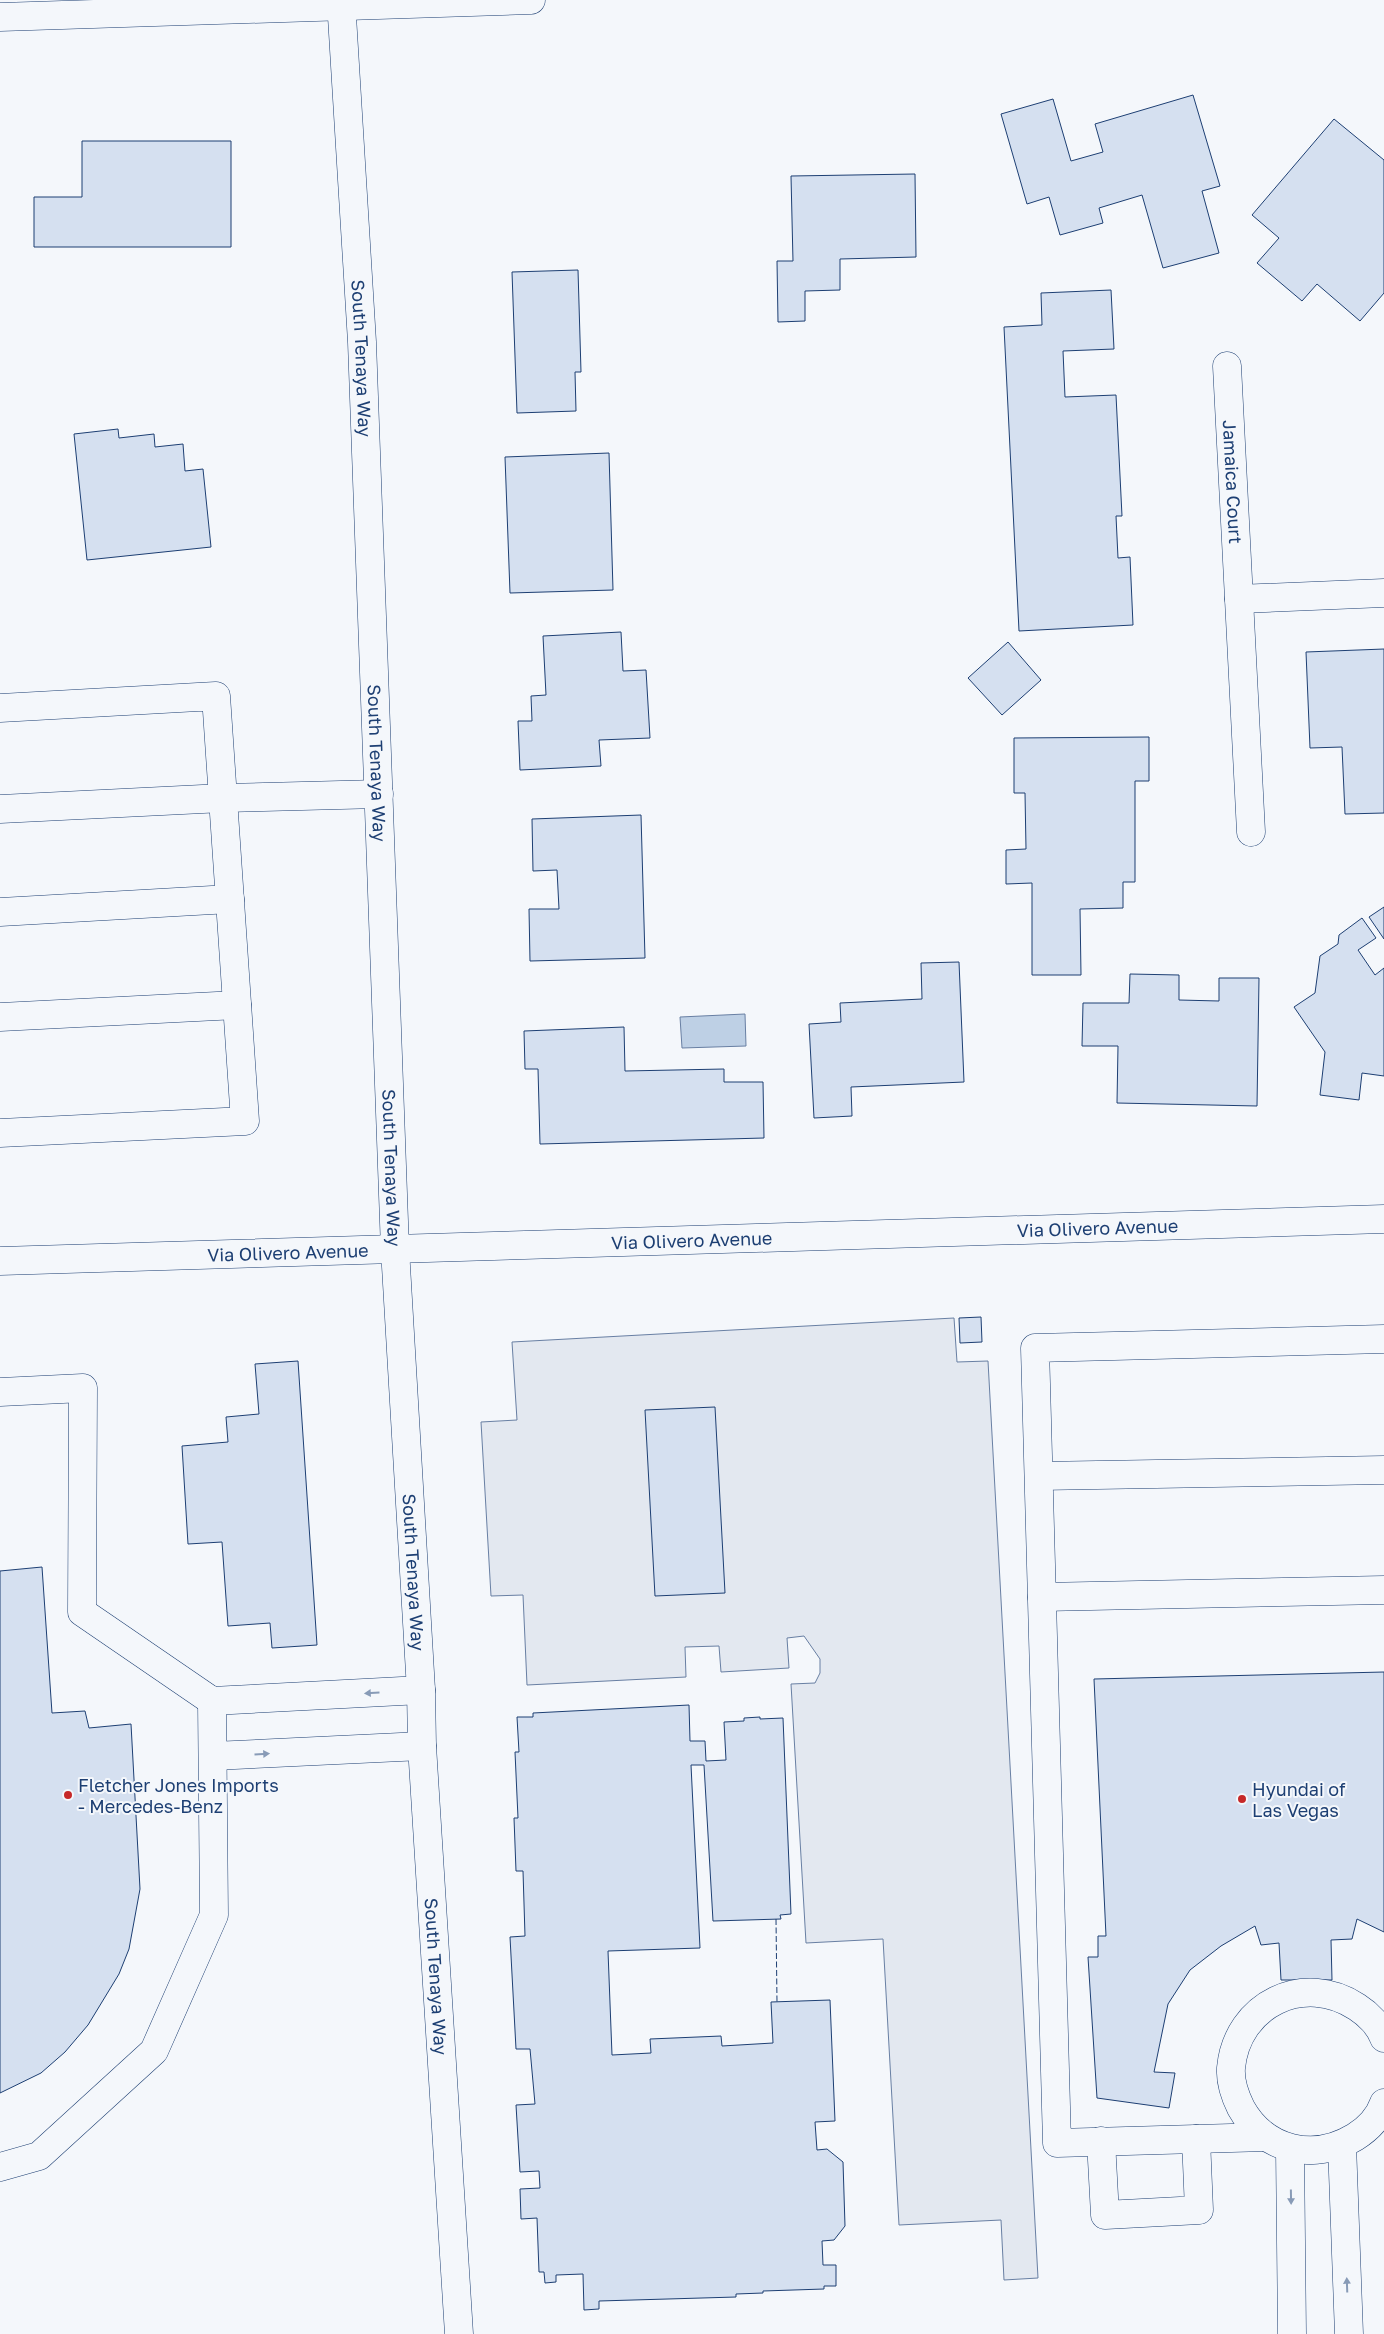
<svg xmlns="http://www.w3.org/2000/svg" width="1384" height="2334" font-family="'Golos Text',sans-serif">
	<rect width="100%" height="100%" fill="#f4f7fb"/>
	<path fill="#e3e8f0" stroke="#687fa3" d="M954 1318 957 1362 988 1361 1038 2278 1004 2280 1001 2220 899 2225 883 1939 806 1943 791 1684 815 1683 820 1673V1659L804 1636 787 1638 789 1668 721 1672 719 1646 685 1647 686 1677 527 1685 523 1595 491 1596 481 1422 517 1420 512 1342Z"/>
	<path fill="#bed0e5" stroke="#687fa3" d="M745 1014 746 1046 682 1048 680 1017Z"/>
	<path fill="#d5e0f0" stroke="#1d3f73" d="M1193 95 1220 186 1202 191 1219 253 1163 268 1142 195 1099 208 1103 223 1060 235 1049 197 1027 204 1001 114 1053 99 1071 161 1103 152 1095 124Z
		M1334 119 1384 160V293L1360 321 1317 284 1302 301 1257 263 1279 238 1252 215Z
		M82 141H231V247H34V197H82Z
		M915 174 916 257 840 259V290L805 291V321L778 322 777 261H793L791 176Z
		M578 270 581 372H575L576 411 517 413 512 272Z
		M1111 290 1114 349 1063 351 1065 397 1116 395 1122 516H1116L1118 558 1130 557 1133 625 1019 631 1004 327 1042 325 1041 293Z
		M118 429 119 438 154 434 155 447 183 444 185 471 203 469 211 547 87 560 74 434Z
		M609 453 613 590 510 593 505 457Z
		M621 632 623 671 646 670 650 738 599 740 601 766 520 770 518 721H532L531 696 546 695 543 636Z
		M1008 642 1041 680 1002 715 968 678Z
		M1384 649V813L1345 814 1342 747 1310 748 1306 652Z
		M1149 737V781H1135V882H1123V908L1080 909 1081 975H1032V883L1006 884V850L1026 849 1025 793H1014V738Z
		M641 815 645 958 530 961 529 909H559L557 870 533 871 532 819Z
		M1384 907V939L1369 917Z
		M1362 918 1376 938 1358 950 1375 975 1384 968V1076L1362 1073 1359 1100 1320 1095 1325 1052 1294 1007 1315 993 1320 956 1338 944 1339 935Z
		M959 962 964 1082 851 1087 852 1116 814 1118 809 1024 841 1022 840 1003 922 999 921 963Z
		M1130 974 1179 975V1000L1219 1001V978H1259L1257 1106 1117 1103 1118 1046H1082L1083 1003H1129Z
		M624 1027 625 1071 724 1069V1082H763L764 1138 540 1144 538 1069H525L524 1031Z
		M981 1317 982 1342 960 1343 959 1318Z
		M298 1361 317 1645 272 1648 270 1623 228 1626 222 1542 188 1544 182 1446 228 1442 226 1417 259 1414 255 1364Z
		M715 1407 725 1593 655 1596 645 1410Z
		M42 1567 52 1713 85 1711 89 1728 131 1724 140 1889 129 1949 119 1974 88 2025 65 2052 41 2073 0 2093V1571Z
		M1384 1672V1932L1357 1919 1352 1939 1331 1940 1332 1980H1281L1279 1943 1261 1945 1255 1926 1221 1946 1190 1970 1168 2004 1154 2072 1175 2073 1169 2108 1097 2098 1088 1957H1098V1936H1106L1094 1679Z
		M689 1705 690 1741H705L706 1761 726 1760 724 1722 744 1721V1718L760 1717V1719L783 1718 791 1914 780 1915 781 1919 713 1921 704 1765H691L700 1948 608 1951 612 2055 651 2053 650 2039 721 2036 722 2046 773 2043 771 2002 830 2000 835 2121 815 2122 817 2150 827 2149 843 2162 845 2226 834 2240 822 2241 823 2265H836V2286H824V2289L763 2291V2293L736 2294V2297L599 2301V2309L584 2310 583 2274 556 2275V2282L545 2283 544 2272H539L537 2218 521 2219 520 2189 540 2188 539 2171 520 2172 516 2105 535 2104 530 2049H516L510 1937 525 1936 523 1871H516L514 1818H518L515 1752H519L517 1717H533V1713Z"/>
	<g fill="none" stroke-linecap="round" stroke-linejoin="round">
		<defs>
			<g id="minor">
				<path id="s1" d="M341 0 362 342 395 1249 421 1690 422 1746 459 2334"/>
				<path d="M0 17 531 0"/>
				<path id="s2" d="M1227 366 1251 832"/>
				<path d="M1239 599 1384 593"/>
				<path d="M0 708 216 696 245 1121 0 1133"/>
				<path d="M0 809 223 798 379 794"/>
				<path d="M0 912 230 899"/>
				<path d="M0 1017 237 1005"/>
				<path id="s3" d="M0 1261 1384 1219"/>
				<path d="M0 1392 83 1388 82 1612 212 1701 421 1690"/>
				<path d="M1039 1476 1384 1470"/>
				<path d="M1042 1597 1384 1590"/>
				<path d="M213 1756 422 1746"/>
				<path d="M1384 2038C1380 2026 1368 2014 1357 2007 1304 1972 1237 2004 1231 2068 1230 2082 1235 2096 1241 2108 1265 2151 1314 2162 1355 2137 1368 2129 1379 2117 1384 2103"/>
				<path d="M1266 2137 1057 2143 1035 1348 1384 1339"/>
				<path d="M1101 2141 1105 2215 1199 2210 1196 2139"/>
				<path d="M1342 2145 1349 2334"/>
				<path d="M1290 2149 1292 2334"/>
				<path d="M0 2167 39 2156 154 2051 214 1915 212 1701"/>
			</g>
		</defs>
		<use href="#minor" stroke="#1d3f73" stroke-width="29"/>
		<use href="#minor" stroke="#f4f7fb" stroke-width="28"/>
		<path stroke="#1d3f73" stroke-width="1" stroke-dasharray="6 2.5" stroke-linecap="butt" d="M776 1919 777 2002"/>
	</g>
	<defs><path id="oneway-solid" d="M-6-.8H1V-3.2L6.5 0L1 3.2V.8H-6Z" transform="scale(1.25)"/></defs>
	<g fill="#889bb7">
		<use href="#oneway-solid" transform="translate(372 1693) rotate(177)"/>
		<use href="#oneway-solid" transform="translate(262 1754) rotate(-3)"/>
		<use href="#oneway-solid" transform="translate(1291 2197) rotate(89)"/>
		<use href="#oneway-solid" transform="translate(1347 2285) rotate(-92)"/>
	</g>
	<g fill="#c62828" stroke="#f4f7fb" stroke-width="2">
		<circle cx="68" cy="1795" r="5"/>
		<circle cx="1242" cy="1799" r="5"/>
	</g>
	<g text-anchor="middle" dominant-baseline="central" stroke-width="4" stroke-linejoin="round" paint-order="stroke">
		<g font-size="18" fill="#1d3f73" stroke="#f4f7fb">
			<text stroke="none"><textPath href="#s1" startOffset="359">South Tenaya Way</textPath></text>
			<text stroke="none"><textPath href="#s2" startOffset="116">Jamaica Court</textPath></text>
			<text stroke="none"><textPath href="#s1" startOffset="764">South Tenaya Way</textPath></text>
			<text stroke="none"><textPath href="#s1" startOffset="1169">South Tenaya Way</textPath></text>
			<text stroke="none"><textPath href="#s3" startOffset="1098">Via Olivero Avenue</textPath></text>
			<text stroke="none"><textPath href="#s3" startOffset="692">Via Olivero Avenue</textPath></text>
			<text stroke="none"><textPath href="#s3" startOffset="288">Via Olivero Avenue</textPath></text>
			<text stroke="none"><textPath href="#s1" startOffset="1574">South Tenaya Way</textPath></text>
			<text stroke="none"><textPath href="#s1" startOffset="1979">South Tenaya Way</textPath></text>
		</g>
		<g font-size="18" fill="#1d3f73" stroke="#f4f7fb" text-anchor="start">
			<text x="78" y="1785">Fletcher Jones Imports<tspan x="78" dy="21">- Mercedes-Benz</tspan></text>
			<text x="1252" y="1789">Hyundai of<tspan x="1252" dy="21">Las Vegas</tspan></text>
		</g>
	</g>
</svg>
